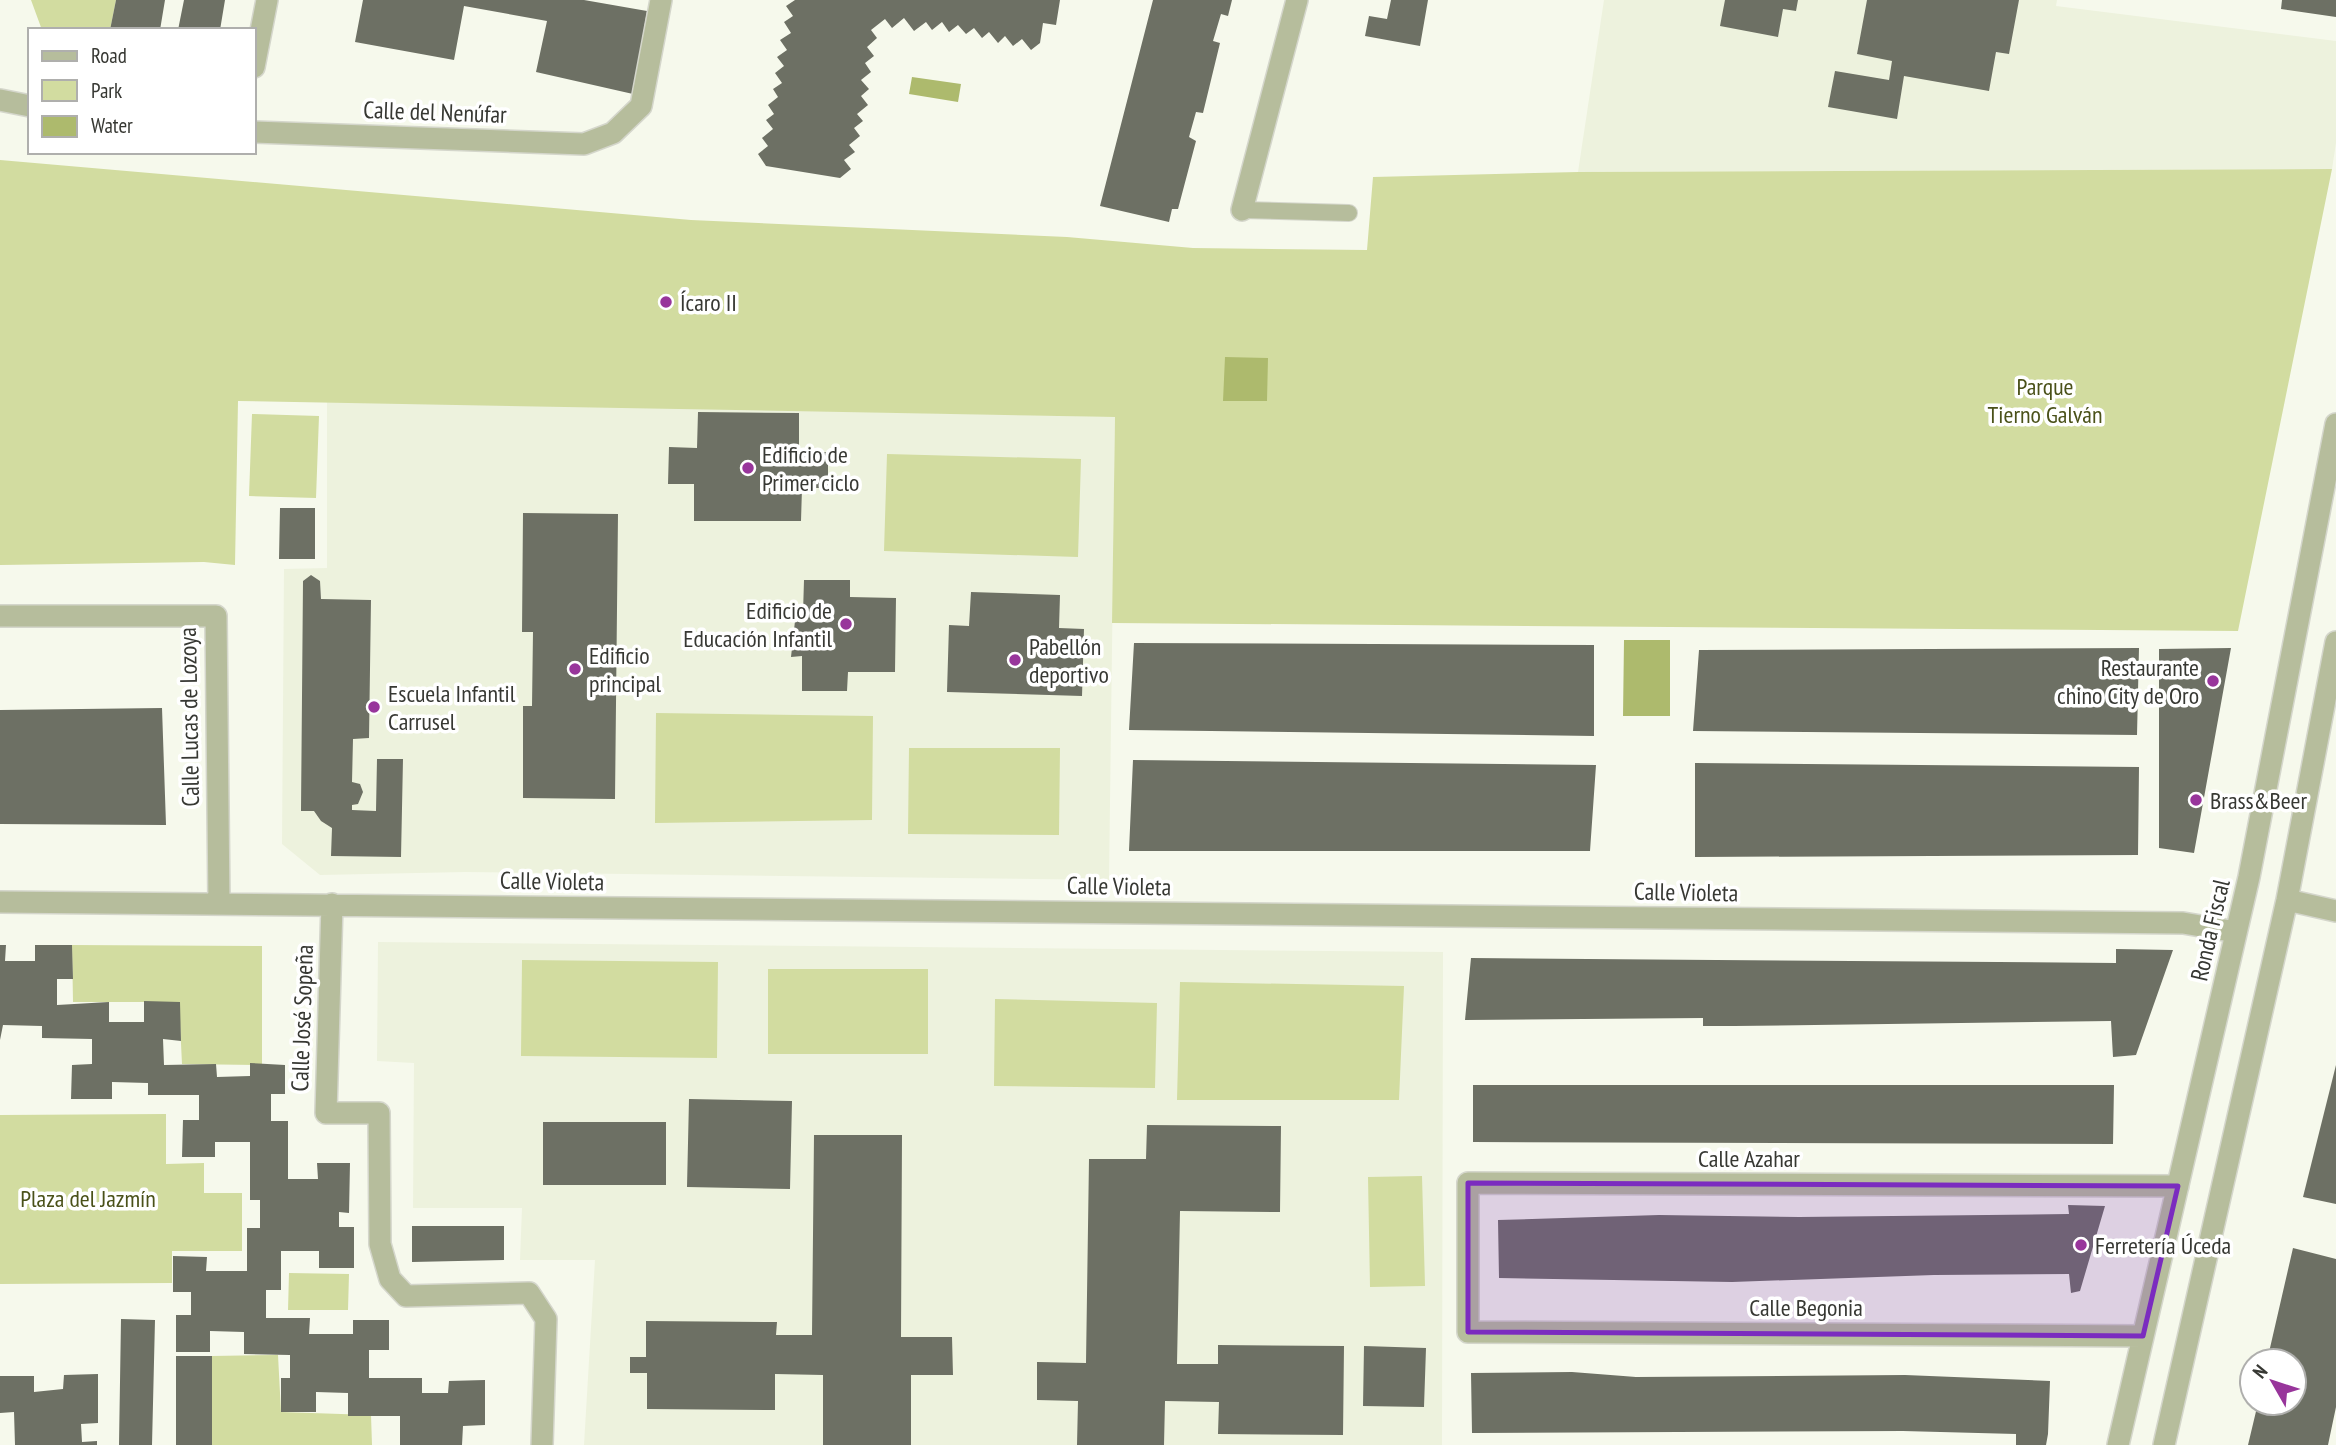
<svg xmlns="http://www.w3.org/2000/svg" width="2336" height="1445" font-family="'PT Sans Narrow',sans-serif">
	<rect width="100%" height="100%" fill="#f6f9ec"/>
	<path fill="#edf2dd" d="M1604 0H2057L2056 6 2336 41V143L2332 169 1578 172Z
		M327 401 1115 417 1109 880 465 872 320 875 282 844 284 569 327 568Z
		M378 942 1443 952 1442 1445H584L595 1260H520L522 1208H413L414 1063 377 1061Z"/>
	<path fill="#d2dca0" d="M31 0H116L110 30H42Z
		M0 160 691 220 1067 237 1193 248 1367 250 1373 177 1578 172 2332 169 2238 631 1112 623 1115 417 238 401 235 565 204 562 0 565Z
		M252 414 319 416 316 498 249 496Z
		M887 454 1081 459 1078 557 884 551Z
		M656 713 873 716 872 820 655 823Z
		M909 748H1060L1059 835 908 834Z
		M72 945 262 946V1065L182 1064 179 1002H73Z
		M522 960 718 962 717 1058 521 1056Z
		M768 969H928V1054H768Z
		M1180 982 1404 986 1399 1100H1177Z
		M995 999 1157 1003 1155 1088 994 1086Z
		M166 1114V1164L204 1163V1193H242V1251H172V1283L0 1284V1115Z
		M1422 1176 1425 1286 1370 1287 1368 1177Z
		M289 1273 349 1274 348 1310H288Z
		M278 1355 281 1412 371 1415 372 1445H212V1356Z"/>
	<path fill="#adba6d" d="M912 77 961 84 958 102 909 94Z
		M1225 357 1268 358 1267 401H1223Z
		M1624 640H1670V716H1623Z"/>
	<path fill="#6d7064" d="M116 0H165L160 30H110Z
		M184 0H225L220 30H178Z
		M363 0H584L647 11 633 94 536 72 547 21 464 6 454 60 355 42Z
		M795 0H1060L1056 25 1043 23 1040 43 1031 50 1022 39 1013 46 1005 36 998 43 989 32 982 38 974 28 966 34 958 25 949 32 942 22 932 30 926 22 914 31 904 18 892 28 885 19 871 30 877 38 867 47 874 56 865 63 871 72 861 80 869 89 861 96 868 105 857 114 863 121 854 128 860 136 849 145 855 152 844 160 851 169 840 178 766 166 758 154 768 146 762 138 773 129 766 120 774 114 768 105 778 97 773 89 782 83 775 73 784 66 777 57 787 50 780 40 791 33 784 22 793 16 786 6Z
		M1153 0H1232L1228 16 1221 14 1213 41 1220 43 1203 113 1196 112 1189 137 1196 141 1178 209H1172L1169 222 1100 206Z
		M1391 0H1428L1420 46 1365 36 1369 16 1387 19Z
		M1725 0H1798L1796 11 1783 9 1778 37 1720 26Z
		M1867 0H2019L2009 54 1996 52 1989 91 1904 76 1897 119 1828 107 1835 71 1889 80 1892 61 1857 54Z
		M2282 0H2336V17L2281 9Z
		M698 412 799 413V452H828V488H802L801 521H694V484H668L669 447 697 448Z
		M280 508H315V559H279Z
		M523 513 618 514 615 799 523 798V706H532L533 632H522Z
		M311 575 320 581 321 599 371 600 369 738 353 739 352 782 360 784 363 792 358 804 352 805V810L376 811 377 759H403L401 857 331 856 332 828 321 821 314 811H301L303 581Z
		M804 580H850V597L896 598 895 672H848L847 691H802V656L791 657 796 612 803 613Z
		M971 592 1060 595 1059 628 1084 629 1082 696 947 692 949 625 969 626Z
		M1134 643 1594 645V736L1129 730Z
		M2139 648 2137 735 1693 731 1699 650Z
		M2231 648 2194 853 2159 848V649Z
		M162 708 166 825 0 824V710Z
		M1133 760 1596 765 1590 851H1129Z
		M1695 763 2139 767 2138 855 1695 857Z
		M0 945H6L5 961H35V945H72L73 979H57V1005L109 1002V1022H144V1001L180 1002 181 1041 163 1039 164 1065 216 1064 217 1077 250 1076V1063L285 1065V1094H271V1121H288V1179H318L317 1163H350L349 1213 339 1212V1227H354V1268H319V1251H281V1290H266V1318H310L309 1334H353V1320H389V1350H369V1378H422V1393H448L449 1381 485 1380V1425L463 1426 462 1445H400V1416H348V1393L316 1392V1412H281V1378H290V1355L244 1354V1332L210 1331V1352H176V1315H191V1292H173V1256L207 1257 206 1271H247V1228H260V1200H250V1142H215V1157H182L183 1120H199V1095H148V1083L112 1082V1099H71L72 1065 92 1064V1039L42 1038V1026L3 1025 0 1040Z
		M2116 949 2173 950 2136 1055 2113 1057 2111 1021 1734 1026H1703V1018L1465 1020 1471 958 2116 963Z
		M2336 1065V1204L2303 1197Z
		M1473 1085H2114L2113 1144 1473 1142Z
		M689 1099 792 1101 790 1189 687 1187Z
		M543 1122H666V1185H543Z
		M1147 1125 1281 1126 1280 1212 1180 1211 1177 1364H1218V1345L1344 1346 1343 1435 1218 1434 1219 1402 1165 1401 1164 1445H1077L1078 1401 1037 1400V1362L1086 1363 1089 1159H1146Z
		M814 1135H902L901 1337H952L953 1375H911V1445H823V1375L775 1374V1410L647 1409V1373H630V1357H646V1321L777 1322 776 1335H812Z
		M2068 1205 2105 1206 2080 1291 2071 1293 2069 1274 1934 1275 1732 1282 1499 1278 1498 1220 1659 1215 1799 1217 2069 1214Z
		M412 1226H504V1260L412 1262Z
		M2293 1248 2336 1259V1407L2328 1445H2248L2258 1403H2294V1361H2267Z
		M121 1319 155 1320 152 1445H119Z
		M1364 1346 1426 1348 1424 1407 1363 1406Z
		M176 1356H212V1445H176Z
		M1572 1372 1636 1377 1905 1375 2050 1381 2048 1434 2046 1445H2016V1434L1903 1431 1472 1433 1471 1373Z
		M98 1374V1423L81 1424 82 1442 97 1441V1445H15L14 1412 0 1413V1376H34V1392L63 1389 64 1375Z"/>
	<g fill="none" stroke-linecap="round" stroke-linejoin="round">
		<defs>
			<path id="lane" d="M1242 210 1349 213"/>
			<path id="street" d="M254 67 267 0
				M0 100 30 106
				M254 132 584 144 613 133 641 106 661 0
				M1242 210 1297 0
				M0 616H216L219 904
				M2287 900 2336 911
				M0 902 2183 923 2236 932
				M332 904 326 1113H379L380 1244 390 1279 406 1296 529 1293 546 1319 542 1445
				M2143 1336 1468 1332V1183L2178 1186
				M2118 1445 2249 877 2336 424
				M2164 1445 2287 900 2336 642"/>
		</defs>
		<use href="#lane" stroke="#d4d6cb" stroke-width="18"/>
		<use href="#street" stroke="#d4d6cb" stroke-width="24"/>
		<use href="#lane" stroke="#b6bd9c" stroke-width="16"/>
		<use href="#street" stroke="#b6bd9c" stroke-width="21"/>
	</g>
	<path fill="#7b2cbf" fill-opacity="0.2" stroke="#7b2cbf" stroke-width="5" stroke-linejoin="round" d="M1468 1183 2178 1186 2143 1336 1468 1332Z"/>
	<g fill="#98359b" stroke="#fff" stroke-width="2.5">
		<circle cx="666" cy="302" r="7"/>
		<circle cx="748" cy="468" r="7"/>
		<circle cx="846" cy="624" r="7"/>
		<circle cx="1015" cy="660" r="7"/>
		<circle cx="575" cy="669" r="7"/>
		<circle cx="2213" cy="681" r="7"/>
		<circle cx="374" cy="707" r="7"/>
		<circle cx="2196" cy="800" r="7"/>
		<circle cx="2081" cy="1245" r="7"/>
	</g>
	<g text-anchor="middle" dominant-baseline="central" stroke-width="7" stroke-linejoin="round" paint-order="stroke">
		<g font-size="24" fill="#373833" stroke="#fff">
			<text transform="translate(435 112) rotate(2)">Calle del Nenúfar</text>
			<text transform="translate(189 717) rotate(-91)">Calle Lucas de Lozoya</text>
			<text transform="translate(552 881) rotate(1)">Calle Violeta</text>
			<text transform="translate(1119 886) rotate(1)">Calle Violeta</text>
			<text transform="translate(1686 892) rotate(1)">Calle Violeta</text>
			<text transform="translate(2210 930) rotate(-77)">Ronda Fiscal</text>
			<text transform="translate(302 1018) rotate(-88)">Calle José Sopeña</text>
			<text x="1749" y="1158">Calle Azahar</text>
			<text x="1806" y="1307">Calle Begonia</text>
		</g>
		<g font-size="24" fill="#373833" stroke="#fff" text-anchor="start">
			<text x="680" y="302">Ícaro II</text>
			<text x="762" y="454">Edificio de<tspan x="762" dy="28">Primer ciclo</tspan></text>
			<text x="832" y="610" text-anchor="end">Edificio de<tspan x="832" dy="28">Educación Infantil</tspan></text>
			<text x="1029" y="646">Pabellón<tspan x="1029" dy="28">deportivo</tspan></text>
			<text x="589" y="655">Edificio<tspan x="589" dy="28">principal</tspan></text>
			<text x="2199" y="667" text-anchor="end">Restaurante<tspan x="2199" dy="28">chino City de Oro</tspan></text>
			<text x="388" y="693">Escuela Infantil<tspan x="388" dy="28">Carrusel</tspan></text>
			<text x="2210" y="800">Brass&amp;Beer</text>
			<text x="2095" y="1245">Ferretería Úceda</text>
		</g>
		<g font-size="24" fill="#4a5119" stroke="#fff">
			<text x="2045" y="386">Parque<tspan x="2045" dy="28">Tierno Galván</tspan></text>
			<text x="88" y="1198">Plaza del Jazmín</text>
		</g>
	</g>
	<rect x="28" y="28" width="228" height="126" fill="#ffffff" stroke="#afafad" stroke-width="2"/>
	<rect x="42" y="51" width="35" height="10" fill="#b6bd9c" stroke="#afafad" stroke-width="2"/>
	<text x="91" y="63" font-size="21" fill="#373833">Road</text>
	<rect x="42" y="80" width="35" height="21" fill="#d2dca0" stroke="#afafad" stroke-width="2"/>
	<text x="91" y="98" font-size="21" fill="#373833">Park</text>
	<rect x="42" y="116" width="35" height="21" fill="#adba6d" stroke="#afafad" stroke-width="2"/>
	<text x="91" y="133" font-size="21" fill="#373833">Water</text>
	<g transform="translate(2273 1382) rotate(309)"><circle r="33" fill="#ffffff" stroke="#afafad" stroke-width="2"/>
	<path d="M0-5L12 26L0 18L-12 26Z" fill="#98359b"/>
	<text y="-10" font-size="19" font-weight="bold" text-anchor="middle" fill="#373833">N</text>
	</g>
</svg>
